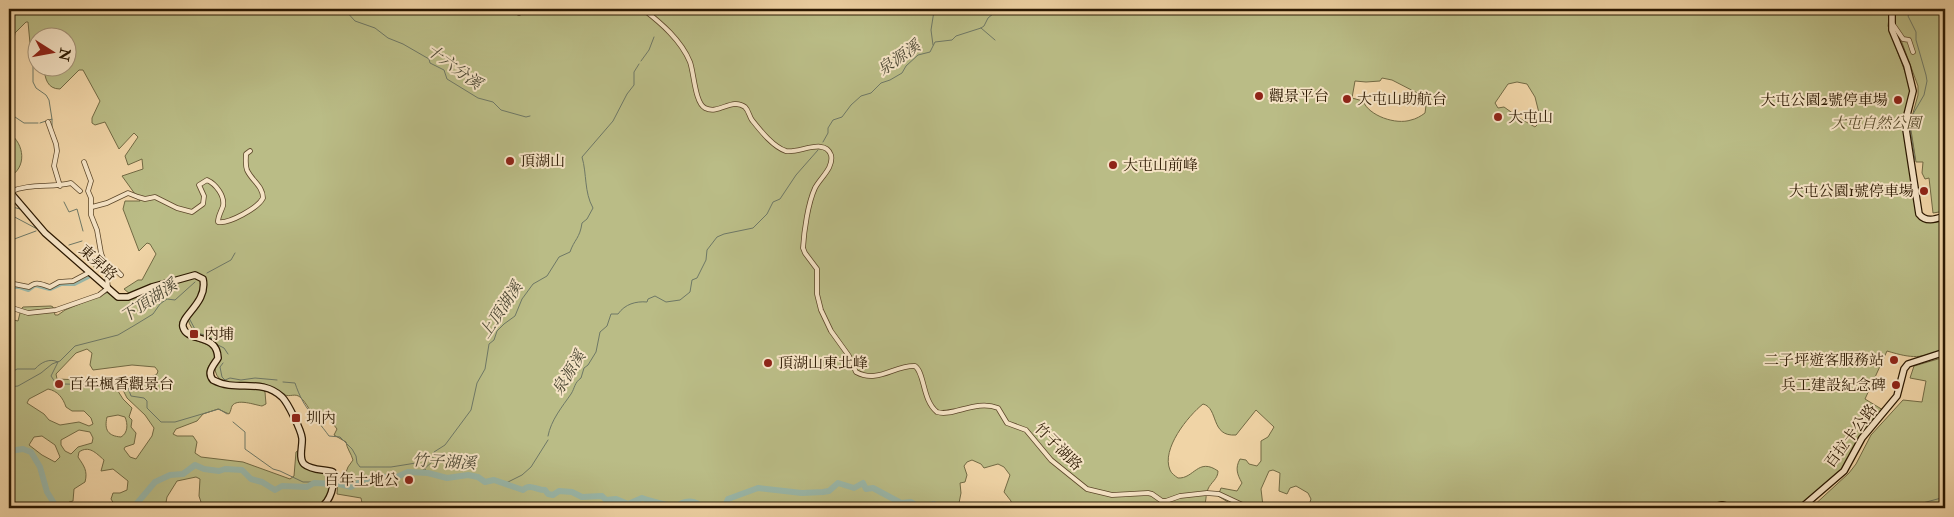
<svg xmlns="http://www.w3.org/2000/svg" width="1954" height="517" font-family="'IM FELL Double Pica','Noto Serif TC',serif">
	<rect width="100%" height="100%" fill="#f0d4a6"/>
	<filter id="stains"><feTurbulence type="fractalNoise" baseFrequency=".004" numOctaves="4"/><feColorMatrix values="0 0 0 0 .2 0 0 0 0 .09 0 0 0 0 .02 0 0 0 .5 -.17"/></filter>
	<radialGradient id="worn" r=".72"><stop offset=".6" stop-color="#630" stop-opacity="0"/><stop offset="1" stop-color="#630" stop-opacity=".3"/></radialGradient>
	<path fill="#babc86" stroke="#726a44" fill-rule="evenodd" d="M9 9H1890L1888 26 1911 88 1906 113 1917 214 1919 219 1926 222 1945 218V350C1919 358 1914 359 1887 351L1865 399 1883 410 1845 468 1802 504 1794 507 1767 505 1747 508 1718 503 1712 508H1308L1311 499 1308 493 1296 486 1290 488 1287 494 1279 491 1280 473 1273 470 1269 471 1261 489 1263 506 1261 508H1238L1218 496 1221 488 1237 491 1242 483C1237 474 1235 468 1240 459L1246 460 1249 464 1257 466 1261 461V441L1268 437 1274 427 1256 410 1236 435C1210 437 1219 408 1203 404 1188 416 1161 449 1170 470 1171 473 1175 476 1178 478 1194 479 1198 457 1218 471 1218 479 1211 482 1208 489 1205 496 1207 502 1203 508H1012L1011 501 1004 492 1010 475 1004 467 998 464 984 468 981 464 972 460 967 462 964 466 967 475 965 482 960 483 961 493 958 508H363L361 498 337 494 338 478 343 480 348 467 353 460C351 453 347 449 346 442L334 435 337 429 327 416 318 421C311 414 307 403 300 397 295 393 290 397 285 395 278 393 272 386 264 384 250 381 216 391 215 368 232 335 194 346 188 319L203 294 199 275 130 294 124 289 138 280H142L156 254 150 244 147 243 139 251 123 209 125 201H140L122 176 143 169 142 159 128 165 125 156 138 137 134 133 119 149 105 122 95 125 92 123V118L100 101 83 70H79L60 89C47 89 45 78 44 68H68V38H38L37 57 33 58 31 54 28 22H26L15 33 14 39 9 43ZM1382 78 1392 80 1427 98 1425 113C1421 116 1416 119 1411 120 1396 125 1369 116 1363 101L1352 98 1355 81 1366 82 1380 81ZM1517 82 1527 84 1535 97 1541 121 1535 127 1521 119 1504 107 1498 108 1495 103 1508 84Z
		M1895 9H1945V211L1933 213 1929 178 1925 179 1922 173 1923 162H1916L1910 124 1918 95V86L1894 21Z
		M9 133C25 144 27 168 9 177Z
		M196 277C214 291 188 310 180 321 176 338 201 341 213 347L215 358C213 361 209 365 208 368 199 391 250 388 262 389L265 392 266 404 262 406C255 405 237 398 232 406 231 408 231 411 229 414L218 409 203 414 197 421 176 429 173 434 177 436H193L197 442 195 453 201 457 243 462 290 479 294 476 296 452 299 450 301 464 331 476 329 508H203L199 496 200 479 196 477 177 481 167 497 165 508H125L126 504H114L111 499 113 493H120L127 490 128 481 113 469 101 471 104 460C96 453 89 445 79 452L78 457C84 466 88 471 85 482L74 489 73 501 69 502 66 508H9V477L11 481 12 479 9 471V319L18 321 21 309 23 307 51 306 53 307 55 315H58L65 310 108 292 119 299ZM87 349 92 353 90 365 93 370 132 365 155 367 158 371 157 374 145 380 129 378 105 381 57 379 56 374 76 353ZM119 385 121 386 127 398 145 415 154 428 152 436 136 459 130 457 124 449 125 447 134 444 136 433 131 427 132 420 129 417 132 408 123 399 116 388ZM48 389C58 391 63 398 66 407L72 411H84L91 418 93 424 89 426 79 422 60 425 49 420 44 414 27 403 29 399ZM118 415 125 417C128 424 128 433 121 437 108 436 104 430 107 417ZM79 430 90 432 93 438 92 443 78 447 71 454 65 451 61 445V440ZM42 436 55 445 60 457 55 462 42 455 29 445 34 437Z
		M1945 357V508H1811L1849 473 1856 464 1871 435 1903 400 1922 402 1926 381 1910 378 1914 366Z"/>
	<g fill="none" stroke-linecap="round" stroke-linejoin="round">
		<path stroke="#6e7866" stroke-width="1" d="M344 9 355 21 375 28 388 38 403 44 429 59 430 63 444 70 447 79 478 98 493 102 501 110 526 117 530 116
			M1911 9 1908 16 1916 32V40L1926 75 1927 81 1924 95 1909 121 1915 160
			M981 28 995 40
			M933 45 931 30 934 11
			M641 61 649 50 654 37
			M33 63V82L36 88 46 95 49 100 52 119
			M9 118 15 117 24 123H38
			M40 123 52 119V127
			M823 142 828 133V128L833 120 842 117 851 105 861 96 871 93 881 83 890 80 902 73 906 66 918 55 930 52 935 42 952 40 956 36 981 28 984 26 988 18 999 9
			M64 202 69 212 77 209 83 231
			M9 206 20 209
			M9 214 41 231
			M9 241 36 231
			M69 245 82 241
			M86 249 95 269
			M207 273 231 260 235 253
			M102 295 108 292
			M189 318 197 333 209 336 218 345 224 348 228 354
			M223 363 220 367 222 377 225 380 230 378 241 380 255 378 277 380
			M9 374 17 369H35C41 362 50 358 58 362L51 376 55 382H58L59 384
			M283 382 295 383C304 410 314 415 329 436L340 437 352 449 356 456 357 463 360 467H391L416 463 425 469 428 473
			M63 384 105 385 120 379 126 383
			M127 385 131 396 144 398 147 401V408L161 422H175L219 409 227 414
			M9 387 18 386 41 373 52 364 60 361 75 346 118 335 135 325 153 314 160 304 167 299 175 300 195 282
			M233 422 245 432V449L273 469 280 471 303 482H311L314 483
			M548 436C551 420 562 407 571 394 575 388 574 383 581 378L584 368 588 365 596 352 600 332 607 326 611 314H618C625 304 636 301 647 302L648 299 655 296 666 302 680 300 690 292 692 280 697 278 706 260 707 250 717 237 724 234 753 228 767 214 773 202 780 199 796 175 818 150
			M423 473 424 469 432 462 434 452 445 445 471 410 477 383 485 369 489 344 494 340 497 331 504 324 515 316 522 299 533 284 547 276 559 257 570 252C574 240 580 238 582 223L587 219 593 208C584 192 587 174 582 157L613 121 627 94 634 85V72L639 64
			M506 483 522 475 531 467 548 440
			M9 491 16 508
			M1904 508 1945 497"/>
		<path stroke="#9ab8aa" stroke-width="6" d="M9 286H19L28 289 35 284 50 288 61 283H74L88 276
			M9 451 23 449 31 452 40 467 47 492 57 508
			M133 508 155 482 170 475 183 474 195 465 204 469 219 471 225 469 242 470 251 479 262 482 275 490 282 486 307 487 314 483 339 484 351 487 365 479H376L385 477 392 479 408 472 428 473 447 478 468 475 478 477 485 482 494 480 523 490C530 483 536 490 545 490L548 494 553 495 559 491 572 492 582 497 602 496 606 500 616 499 628 504 642 498C653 502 664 504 676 507 685 499 695 500 704 508
			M724 508 728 499 758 488 802 493 823 492 829 491 838 483 854 488 863 483 866 489 873 488 901 503 911 502 919 507 934 504 947 508"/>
		<defs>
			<path id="street" d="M511 9 519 13 527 9
				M643 9C661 23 681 40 690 62 694 73 695 103 705 108 719 115 732 97 745 107 749 111 749 116 752 120 760 130 773 147 786 151 798 154 825 137 831 155 834 168 820 178 815 188 808 203 804 231 803 248L805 253 817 269V294L821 310 831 331 849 356 856 372C878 384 894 365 915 366 925 373 922 400 937 412 953 417 976 399 998 408L1007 423 1026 430 1051 460 1087 489 1112 495 1148 493 1152 494 1162 501H1166L1180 496 1207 493 1219 494 1249 508
				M1892 23 1903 39 1909 40 1913 52
				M48 122 56 144 57 151 54 166 60 186
				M10 192C29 183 51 188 71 183L80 191
				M92 207 107 203 128 193 138 197 145 199 155 197 177 208 192 212 203 204 204 196 199 185 207 180C216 184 225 196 223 206 221 212 218 216 218 222 229 224 258 208 263 198 263 186 252 181 247 170 245 165 246 159 246 154L250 151
				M106 267 117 271 121 275
				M9 283 29 287C37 281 40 284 50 287L59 282 73 281 90 272
				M9 307 28 313 56 310 99 295 108 288 106 267 101 253 97 230 91 215V198L88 191 91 181 84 162"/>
			<path id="secondary" d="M1892 9V30L1907 66 1913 91 1905 123 1919 214C1926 223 1936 219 1945 216
				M9 191 45 233 118 297H128L152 287 195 275 203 279C208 303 180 316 183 327 187 343 217 332 218 358 214 365 206 372 213 380 237 393 261 377 282 397 288 403 301 430 302 438 303 446 298 458 304 464 312 471 325 469 333 472 335 485 331 501 320 508
				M1710 508 1722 505 1734 508
				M1762 508H1774
				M1801 508 1844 471 1862 438 1897 396 1904 369 1908 364 1945 352"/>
		</defs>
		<use href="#street" stroke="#5c472a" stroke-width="5.5"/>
		<use href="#secondary" stroke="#2b1801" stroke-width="8"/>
		<use href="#street" stroke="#f5e3c5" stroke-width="4"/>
		<use href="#secondary" stroke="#f5e3c5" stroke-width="5.5"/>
	</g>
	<g fill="#8f2418" stroke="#f5e3c5" stroke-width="2">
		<circle cx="1259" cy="96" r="5"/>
		<circle cx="1347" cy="99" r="5"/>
		<circle cx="1898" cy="100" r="5"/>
		<circle cx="1498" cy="117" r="5"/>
		<circle cx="510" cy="161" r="5"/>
		<circle cx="1113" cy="165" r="5"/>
		<circle cx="1924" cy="191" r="5"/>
		<rect x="189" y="329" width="10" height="10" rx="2.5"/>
		<circle cx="1894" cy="360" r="5"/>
		<circle cx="768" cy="363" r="5"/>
		<circle cx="59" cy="384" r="5"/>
		<circle cx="1896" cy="385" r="5"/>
		<rect x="291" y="413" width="10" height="10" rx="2.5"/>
		<circle cx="409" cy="480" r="5"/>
	</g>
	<g text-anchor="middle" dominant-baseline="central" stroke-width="4" stroke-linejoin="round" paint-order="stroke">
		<g font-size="15" fill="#2b1801" stroke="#f5e3c5" text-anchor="start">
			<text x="1269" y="96">觀景平台</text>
			<text x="1357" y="99">大屯山助航台</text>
			<text x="1888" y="100" text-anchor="end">大屯公園2號停車場</text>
			<text x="1508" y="117">大屯山</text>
			<text x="520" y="161">頂湖山</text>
			<text x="1123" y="165">大屯山前峰</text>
			<text x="1914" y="191" text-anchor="end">大屯公園1號停車場</text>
			<text x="204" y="334">內埔</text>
			<text x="1884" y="360" text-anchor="end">二子坪遊客服務站</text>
			<text x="778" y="363">頂湖山東北峰</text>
			<text x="69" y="384">百年楓香觀景台</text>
			<text x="1886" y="385" text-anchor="end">兵工建設紀念碑</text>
			<text x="306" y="418">圳內</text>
			<text x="399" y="480" text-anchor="end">百年土地公</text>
		</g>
		<g font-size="15" font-style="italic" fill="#564929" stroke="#f5e3c5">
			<text x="1876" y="123">大屯自然公園</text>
		</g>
		<g font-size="15" fill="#2b1801" stroke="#f5e3c5">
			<text transform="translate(98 263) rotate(42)">東昇路</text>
			<text transform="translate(1851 436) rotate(-53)">百拉卡公路</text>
			<text transform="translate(1058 447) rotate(45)">竹子湖路</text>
		</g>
		<g font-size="16" font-style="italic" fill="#4c4834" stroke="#f5e3c5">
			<text transform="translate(899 58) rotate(-35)">泉源溪</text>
			<text transform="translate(454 67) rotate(36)">十六分溪</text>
			<text transform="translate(149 301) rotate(-34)">下頂湖溪</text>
			<text transform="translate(501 310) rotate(-56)">上頂湖溪</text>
			<text transform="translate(569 373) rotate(-58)">泉源溪</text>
			<text transform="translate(444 462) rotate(3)">竹子湖溪</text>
		</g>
	</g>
	<rect width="1954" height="517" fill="none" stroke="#f0d4a6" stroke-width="30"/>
	<rect x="10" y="10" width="1934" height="497" fill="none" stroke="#2b1801" stroke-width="2.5"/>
	<rect x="15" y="15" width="1924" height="487" fill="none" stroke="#2b1801"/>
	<g transform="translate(52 52) rotate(101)"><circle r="24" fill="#f5e3c5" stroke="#a49277"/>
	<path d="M0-4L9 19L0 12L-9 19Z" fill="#8f2418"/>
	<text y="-8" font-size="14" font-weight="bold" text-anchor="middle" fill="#2b1801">N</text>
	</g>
	<rect width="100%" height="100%" filter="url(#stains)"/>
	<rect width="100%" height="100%" fill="url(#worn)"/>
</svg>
